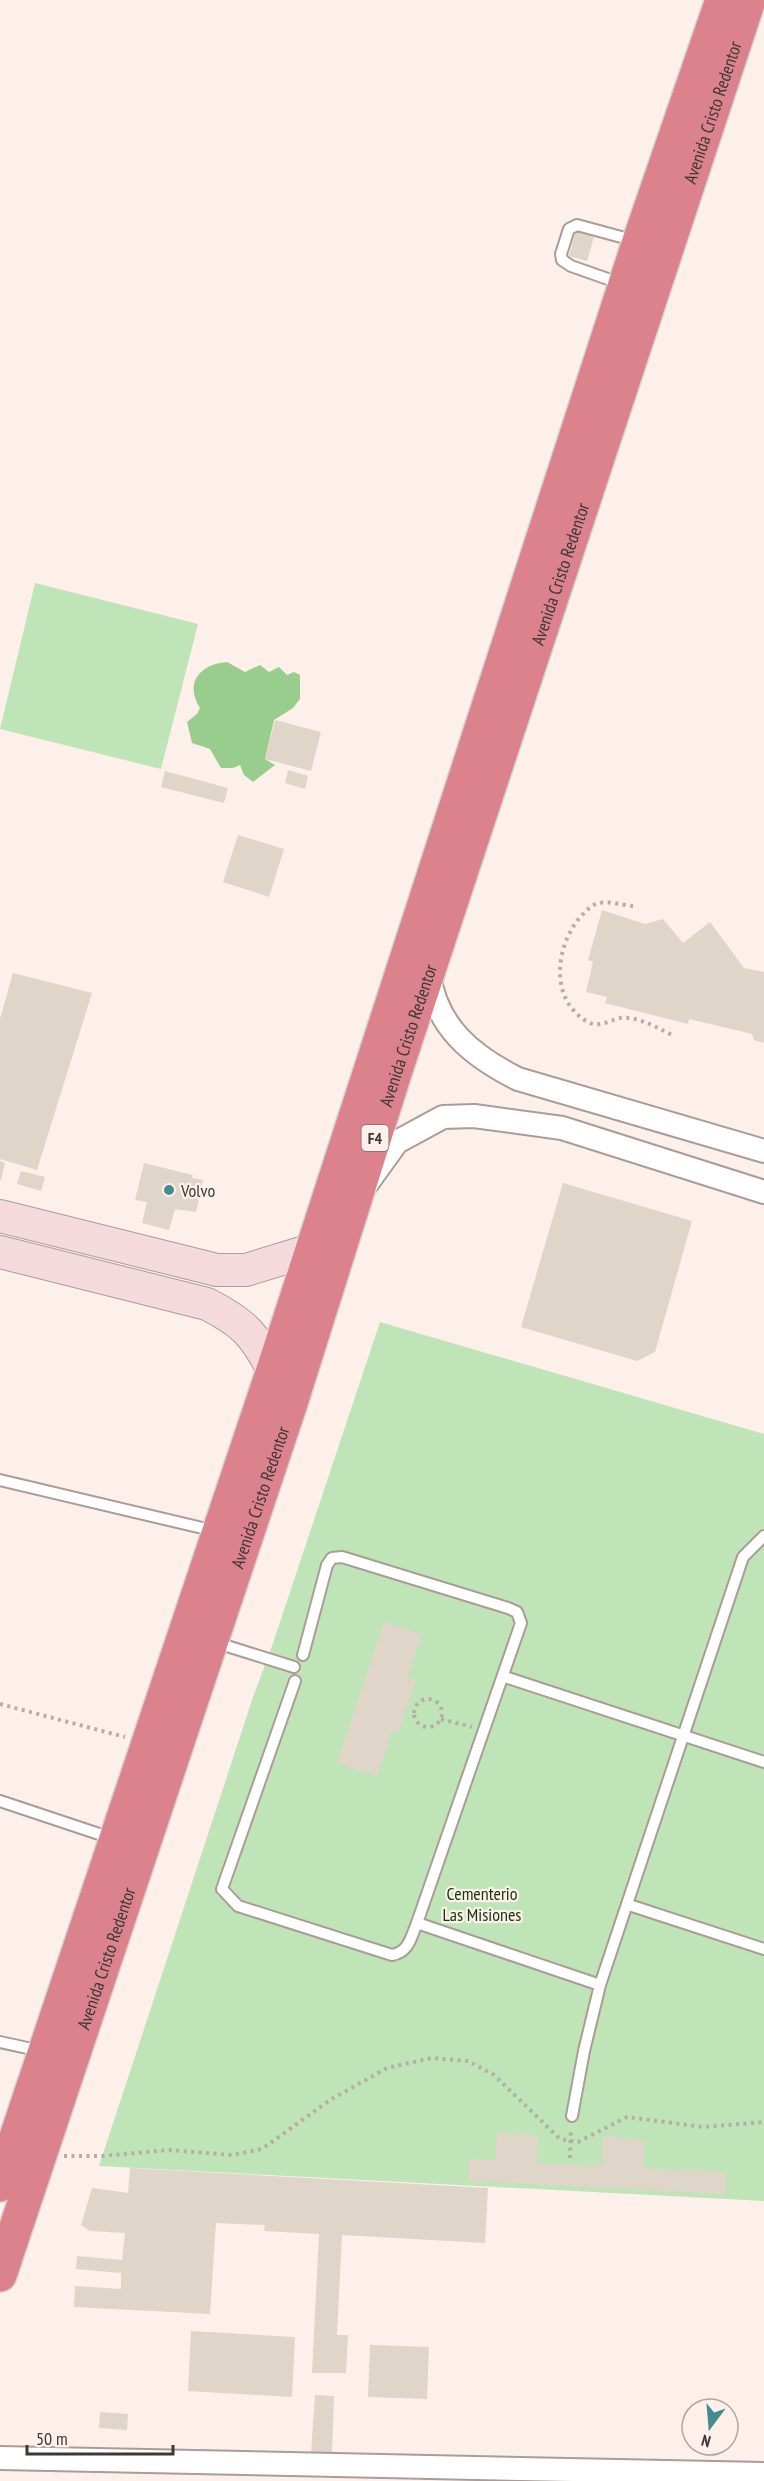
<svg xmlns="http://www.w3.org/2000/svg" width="764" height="2481" font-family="'PT Sans Narrow',sans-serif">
	<rect width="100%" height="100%" fill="#fdf0ea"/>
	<path fill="#bfe4b8" d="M35 583 198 624 161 769 0 729Z
		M380 1322 764 1434V2201L99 2166 254 1694 272 1646Z"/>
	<path fill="#98cd8e" d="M227 662 245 672 260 665 269 672 279 667 287 675 294 672 300 675V699L293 708 274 720 265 759 275 765 253 782 244 775 240 765 233 768H221L210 749 192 743 187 722 197 714 200 708C184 683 200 664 227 662Z"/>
	<path fill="#dfd5c9" d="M576 231 594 237 587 261 569 256Z
		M275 720 321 732 311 771 265 759Z
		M288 770 308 776 305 789 285 783Z
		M165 771 228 788 224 803 161 787Z
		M238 835 284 849 269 897 223 882Z
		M602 910 645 924 663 919 683 943 710 922 744 968 764 972V1043L754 1040 752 1034 689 1019 688 1024 605 1003 607 997 586 992 593 962 588 960Z
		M13 973 92 993 37 1170 0 1159V1019Z
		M0 1161 5 1163 1 1180H0Z
		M144 1163 193 1175 192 1178 203 1180 196 1212 175 1209 169 1230 142 1223 147 1202 135 1200Z
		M21 1171 45 1177 41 1191 17 1184Z
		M563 1183 692 1221 655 1352 637 1361 521 1327Z
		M384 1622 422 1635 407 1678 416 1680 398 1733 392 1731 377 1776 337 1763Z
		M497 2132 538 2135 537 2163 602 2166 603 2136 644 2140V2168L726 2172 725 2194 468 2181 469 2159 495 2160Z
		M130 2168 488 2188 485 2243 342 2235 337 2335H348L346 2373H312L319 2234 264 2231 265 2225 216 2223 210 2314 74 2307 75 2286 121 2289V2273L76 2269 77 2256 122 2260 125 2233 90 2231 81 2225 92 2188 128 2193Z
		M191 2331 295 2337 292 2397 188 2391Z
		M370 2345 429 2347 427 2399 368 2397Z
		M315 2395 334 2396 332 2454 311 2453Z
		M100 2412 128 2414 127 2430 99 2428Z"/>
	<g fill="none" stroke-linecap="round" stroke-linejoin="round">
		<defs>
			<path id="lane" d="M622 284 571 266 562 260 561 254 569 229 577 225 636 241
				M0 1480 215 1531
				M214 1642 294 1667
				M505 1677 764 1762
				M295 1681 222 1889 238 1906 392 1955C409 1952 411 1937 417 1923L521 1623 517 1612 508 1608 342 1557 332 1558 327 1565 303 1655
				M0 1801 114 1839
				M629 1905 764 1949
				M417 1923 600 1985
				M0 2042 41 2051
				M572 2116 584 2051 600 1985 743 1557 764 1536"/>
			<path id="street" d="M429 974C436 1027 472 1056 518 1079L764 1151
				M366 1185 397 1142 443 1117 474 1116 562 1128 764 1192
				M0 2458 764 2474"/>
			<path id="secondary" d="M0 1216 217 1270H246L311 1250
				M0 1252 207 1304C244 1323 254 1334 273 1370"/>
			<g id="highway">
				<path d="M0 2185 273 1370 639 241 722 0"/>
				<path id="s1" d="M0 2275 291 1403 395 1073 749 0"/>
			</g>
		</defs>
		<use href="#lane" stroke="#ab9c95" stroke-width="14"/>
		<use href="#street" stroke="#ab9c95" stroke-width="26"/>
		<use href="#secondary" stroke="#ab9c95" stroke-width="34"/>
		<use href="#highway" stroke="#d5d3d3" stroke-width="36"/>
		<path stroke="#b7ada8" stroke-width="4" stroke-dasharray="3 4.5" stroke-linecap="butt" d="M633 906C622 905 606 900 596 904 590 906 587 911 582 915 556 944 548 997 586 1021 602 1031 613 1015 629 1018 644 1020 658 1028 672 1035
			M414 1713a14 14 0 1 1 28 0a14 14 0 1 1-28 0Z
			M0 1704 125 1737
			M441 1719 472 1727
			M64 2156H102L169 2150 232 2155 262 2149 330 2100 387 2068 432 2058 468 2061 494 2075 560 2139 578 2142 627 2117 703 2127 764 2122
			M570 2158 571 2129"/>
		<use href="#lane" stroke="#fff" stroke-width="10"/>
		<use href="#street" stroke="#fff" stroke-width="22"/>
		<use href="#secondary" stroke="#f4dadd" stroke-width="32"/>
		<use href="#highway" stroke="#dc828d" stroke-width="33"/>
	</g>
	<circle fill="#448c90" stroke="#fdf0ea" stroke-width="2" cx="169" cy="1190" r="6"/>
	<g text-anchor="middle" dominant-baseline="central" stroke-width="4.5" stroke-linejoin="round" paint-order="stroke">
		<rect fill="#fdf0ea" stroke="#776f6b" stroke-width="1.5" x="361.5" y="1125" width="27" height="26" rx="4.5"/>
		<g font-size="16" font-weight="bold" fill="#3e3835">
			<text x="375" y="1138">F4</text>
		</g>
		<g font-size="18" fill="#3e3835" stroke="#fdf0ea">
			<text stroke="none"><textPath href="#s1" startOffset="2277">Avenida Cristo Redentor</textPath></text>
			<text stroke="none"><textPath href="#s1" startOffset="1791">Avenida Cristo Redentor</textPath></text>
			<text stroke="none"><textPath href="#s1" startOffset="1305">Avenida Cristo Redentor</textPath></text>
			<text stroke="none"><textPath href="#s1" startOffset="820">Avenida Cristo Redentor</textPath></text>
			<text stroke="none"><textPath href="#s1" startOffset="334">Avenida Cristo Redentor</textPath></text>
		</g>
		<g font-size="18" fill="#3e3835" stroke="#fdf0ea" text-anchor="start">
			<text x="181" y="1190">Volvo</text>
		</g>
		<g font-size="18" fill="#13360c" stroke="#fdf0ea">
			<text x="482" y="1893">Cementerio<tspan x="482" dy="21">Las Misiones</tspan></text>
		</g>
	</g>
	<g transform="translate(710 2427) rotate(196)"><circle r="28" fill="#fdf0ea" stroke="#b1a6a2" stroke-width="1.5"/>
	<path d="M0-4.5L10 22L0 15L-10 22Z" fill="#448c90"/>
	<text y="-9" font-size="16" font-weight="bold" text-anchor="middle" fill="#3e3835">N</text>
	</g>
	<path d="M27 2445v9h146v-9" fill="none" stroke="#3e3835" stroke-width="3"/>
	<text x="36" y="2445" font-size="18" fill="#3e3835" stroke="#fdf0ea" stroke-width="4.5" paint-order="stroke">50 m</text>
</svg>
